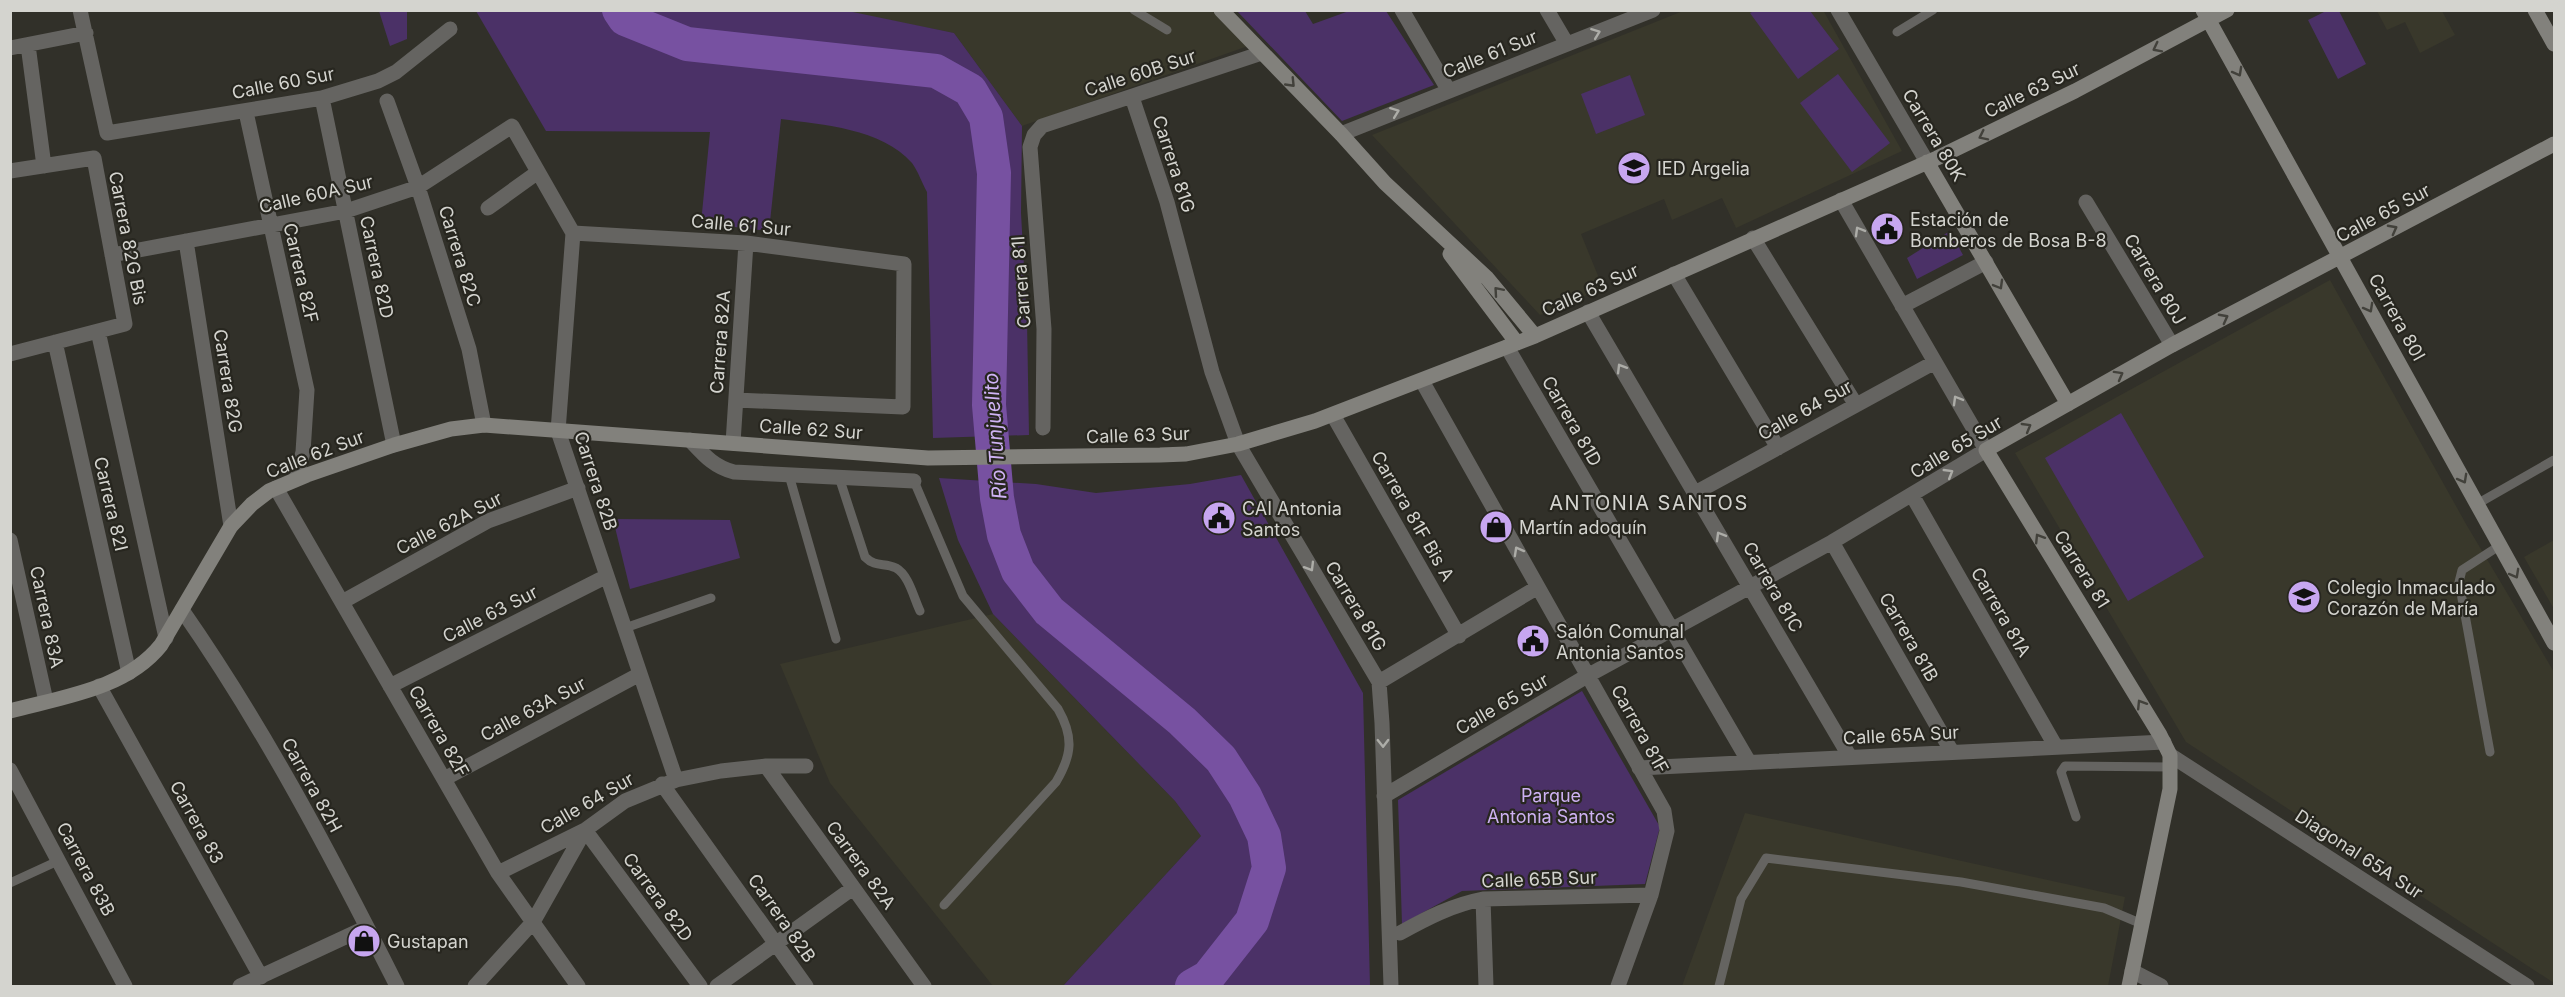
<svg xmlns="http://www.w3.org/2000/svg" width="2565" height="997" font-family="Inter,sans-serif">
	<rect width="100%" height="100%" fill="#313029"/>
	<path fill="#39382b" d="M1823 10 1902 151 1736 228 1722 198 1672 220 1664 199 1581 234 1603 288 1540 315 1372 135 1683 11Z
		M843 11H1212L1248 46 1022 126 954 33Z
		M2377 11H2442L2455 35 2420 53 2405 22 2387 30Z
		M2330 280 2466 524 2554 672V983L2186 742 2015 453Z
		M2554 540V609L2524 557Z
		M993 614 1175 801 1201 836 1063 986H993L830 783 780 664Z
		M1745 813 2125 897 2108 986H1682Z"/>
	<path fill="#4b3167" d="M843 10 954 33 1022 126 1021 213 1027 321 1029 435 933 438 927 192C922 183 918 171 912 163 881 128 823 125 781 119L769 231 701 223 710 132 546 131 476 11Z
		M379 11H407V39L390 46Z
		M1237 11H1305L1313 24 1349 11H1386L1434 85 1342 121Z
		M1754 11H1810L1839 49 1798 79 1750 13Z
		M2326 11H2339L2366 64 2338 79 2308 20Z
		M1838 74 1890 143 1852 172 1800 103Z
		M1630 75 1645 115 1596 134 1581 94Z
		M1950 231 1963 255 1917 279 1907 258Z
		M2121 413 2204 557 2128 601 2045 458Z
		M1241 475 1363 693 1370 986H1063L1201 836 1175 801 993 614 958 540 939 478 1036 484 1096 493 1190 484Z
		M613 519 730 520 740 558 630 589Z
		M1582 691 1660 827 1645 884 1462 891 1402 924 1398 800Z"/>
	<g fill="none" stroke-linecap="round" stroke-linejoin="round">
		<path stroke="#7751a1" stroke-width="34" d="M619 10 625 19 687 44 936 71 970 90 986 117 994 173 989 405 997 498 1004 535 1018 571 1049 611 1182 721 1221 759 1245 796 1264 836 1269 868 1252 921 1208 977 1192 986"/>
		<path stroke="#656461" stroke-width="9" d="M1134 10 1167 30
			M1897 32 1933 10
			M789 475 836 639
			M839 477 865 557C876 568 884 562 896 568 909 575 914 599 920 611
			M914 481 963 596 1058 709C1074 737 1072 755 1056 782L944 905
			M2477 504 2554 460
			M625 628 711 598
			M2490 752 2459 582 2462 570 2499 546
			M2076 817 2061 772 2065 766 2171 767
			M10 883 60 860
			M1719 986 1741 899 1766 858 1961 882 2104 908 2142 924"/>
		<path stroke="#656461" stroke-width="15" d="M80 10 107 133 322 98 378 81 396 72 450 29
			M1402 10 1449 91
			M1547 10 1567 44
			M1838 10 1927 162
			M28 45 44 166
			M10 48 86 33
			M1132 97 1167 202 1212 372 1238 444 1379 682 1382 723 1391 986
			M322 98 394 445
			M387 101 418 187 469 349 484 425
			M246 112 307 390 303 452 296 479
			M1341 134 1653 10
			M10 171 94 158 125 324 10 354
			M2086 202 2172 345
			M488 208 538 172
			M573 233 746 243 904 264 903 407 736 400
			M1753 238 1856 405
			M186 241 231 526
			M112 255 346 211 418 187 512 126 573 233 558 431 676 780
			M1674 274 1778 448
			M1902 306 1986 262
			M1588 312 1850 757
			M98 331 166 638
			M55 342 129 673
			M1507 347 1749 762
			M1422 381 1664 811 1667 831 1651 895 1618 986
			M1333 415 1459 636
			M1043 428 1044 329 1030 147 1034 135 1042 126 1262 53
			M690 440C704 455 714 467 734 472L914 481
			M733 443 746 243
			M276 488 498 873 578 986
			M1695 493 1935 362
			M1912 495 2056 747
			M10 540 46 701
			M1832 542 1952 752
			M342 602 488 521 578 488
			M182 610C265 729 332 857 397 986
			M1379 682 1538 587
			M99 686 261 977
			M390 686 607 576
			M2170 755 2527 986
			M766 766 924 986
			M1639 768 2164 742
			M10 770 125 986
			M444 779 640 674
			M662 784 806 986
			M1384 796 1587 676 1832 542 1986 450 1841 200
			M498 873 585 830 625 801 676 780 721 771 766 766H806
			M1483 899 1486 986
			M1400 933C1427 918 1452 905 1483 899L1651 895
			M2132 971 2161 986
			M240 986 367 927
			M475 986 533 922 585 830 700 986
			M717 986 853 888"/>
		<path stroke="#82817c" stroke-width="15" d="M1221 10 1341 134 1385 183 1487 278 1535 336
			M2203 10 2554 643
			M2535 10 2554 44
			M1927 162 2068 404
			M1450 254 1517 343
			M10 711C62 697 126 689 161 645L231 526 252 504 269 491 307 475 394 445 451 429 484 425 928 458 1160 455 1186 454 1238 444 1315 421 1535 336 1937 158 2075 91 2227 10
			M2129 986 2170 789V755L2160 735 1986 450 2172 345 2554 144"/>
	</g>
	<defs><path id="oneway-chevron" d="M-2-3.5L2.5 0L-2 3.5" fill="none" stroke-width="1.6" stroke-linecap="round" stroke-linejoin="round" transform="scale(1.5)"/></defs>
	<g stroke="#adada8">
		<use href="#oneway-chevron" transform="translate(1596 33) rotate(-21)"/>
		<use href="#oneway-chevron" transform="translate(1395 112) rotate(-21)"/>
		<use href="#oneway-chevron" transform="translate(1859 231) rotate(-120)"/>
		<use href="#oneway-chevron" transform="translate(1621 368) rotate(-121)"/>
		<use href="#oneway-chevron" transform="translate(1957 400) rotate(-120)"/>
		<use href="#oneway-chevron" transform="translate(1949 473) rotate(-31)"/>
		<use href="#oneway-chevron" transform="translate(1720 536) rotate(-120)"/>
		<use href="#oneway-chevron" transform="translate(1518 551) rotate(-119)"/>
		<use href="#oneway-chevron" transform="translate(1310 567) rotate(59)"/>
		<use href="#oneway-chevron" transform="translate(1383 743) rotate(89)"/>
	</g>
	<g stroke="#42413b">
		<use href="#oneway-chevron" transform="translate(2157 48) rotate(153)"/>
		<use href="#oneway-chevron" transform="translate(2238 72) rotate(61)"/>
		<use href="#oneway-chevron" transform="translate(1291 83) rotate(46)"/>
		<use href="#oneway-chevron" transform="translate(1983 136) rotate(154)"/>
		<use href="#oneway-chevron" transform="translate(2393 229) rotate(-28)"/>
		<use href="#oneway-chevron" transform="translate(1999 285) rotate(60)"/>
		<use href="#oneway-chevron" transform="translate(1498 291) rotate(-131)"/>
		<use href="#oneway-chevron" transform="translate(2369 308) rotate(61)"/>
		<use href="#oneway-chevron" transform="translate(2224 318) rotate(-28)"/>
		<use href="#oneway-chevron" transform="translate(2119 375) rotate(-29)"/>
		<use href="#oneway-chevron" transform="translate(2027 427) rotate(-30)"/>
		<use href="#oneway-chevron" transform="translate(2463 479) rotate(61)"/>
		<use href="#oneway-chevron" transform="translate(2039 538) rotate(-122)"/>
		<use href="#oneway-chevron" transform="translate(2515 574) rotate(61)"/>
		<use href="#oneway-chevron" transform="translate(2141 704) rotate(-122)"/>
	</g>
	<defs>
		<symbol id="school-disc" viewBox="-11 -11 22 22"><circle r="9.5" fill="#c7a6f0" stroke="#27261f"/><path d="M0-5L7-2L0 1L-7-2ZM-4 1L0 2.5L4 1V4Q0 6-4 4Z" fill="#111"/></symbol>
		<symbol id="civic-disc" viewBox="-11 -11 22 22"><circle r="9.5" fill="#c7a6f0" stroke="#27261f"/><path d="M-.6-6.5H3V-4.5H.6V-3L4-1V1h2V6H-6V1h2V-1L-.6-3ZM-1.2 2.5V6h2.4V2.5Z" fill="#111"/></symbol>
		<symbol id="shop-disc" viewBox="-11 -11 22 22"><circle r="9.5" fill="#c7a6f0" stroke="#27261f"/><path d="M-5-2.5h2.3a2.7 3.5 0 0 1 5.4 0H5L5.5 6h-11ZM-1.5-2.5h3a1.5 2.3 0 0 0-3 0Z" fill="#111"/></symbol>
	</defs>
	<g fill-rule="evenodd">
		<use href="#school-disc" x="1615" y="149" width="38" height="38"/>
		<use href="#civic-disc" x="1868" y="210" width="38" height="38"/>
		<use href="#civic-disc" x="1200" y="499" width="38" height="38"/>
		<use href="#shop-disc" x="1477" y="508" width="38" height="38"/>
		<use href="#school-disc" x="2285" y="578" width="38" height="38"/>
		<use href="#civic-disc" x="1514" y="622" width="38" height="38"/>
		<use href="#shop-disc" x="345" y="922" width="38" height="38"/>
	</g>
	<g text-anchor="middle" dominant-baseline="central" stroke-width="4.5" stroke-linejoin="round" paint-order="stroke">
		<g font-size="18" fill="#d4d4cf" stroke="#27261f">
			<text transform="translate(1490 54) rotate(-22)">Calle 61 Sur</text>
			<text transform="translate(1140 73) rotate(-18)">Calle 60B Sur</text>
			<text transform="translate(283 83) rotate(-11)">Calle 60 Sur</text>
			<text transform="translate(2032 90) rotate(-26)">Calle 63 Sur</text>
			<text transform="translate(1934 135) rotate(59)">Carrera 80K</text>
			<text transform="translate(1174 164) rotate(72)">Carrera 81G</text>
			<text transform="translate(316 194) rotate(-13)">Calle 60A Sur</text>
			<text transform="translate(2383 213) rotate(-28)">Calle 65 Sur</text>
			<text transform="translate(741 225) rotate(5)">Calle 61 Sur</text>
			<text transform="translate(128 238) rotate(79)">Carrera 82G Bis</text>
			<text transform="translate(460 256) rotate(73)">Carrera 82C</text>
			<text transform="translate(377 267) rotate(78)">Carrera 82D</text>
			<text transform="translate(301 273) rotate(77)">Carrera 82F</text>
			<text transform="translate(2155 279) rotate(59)">Carrera 80J</text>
			<text transform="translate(1021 282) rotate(-94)">Carrera 81I</text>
			<text transform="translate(1590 290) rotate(-24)">Calle 63 Sur</text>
			<text transform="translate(2397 317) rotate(61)">Carrera 80I</text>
			<text transform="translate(720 342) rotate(-86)">Carrera 82A</text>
			<text transform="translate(228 381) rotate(81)">Carrera 82G</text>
			<text transform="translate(1805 410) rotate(-29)">Calle 64 Sur</text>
			<text transform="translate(1572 421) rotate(60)">Carrera 81D</text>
			<text transform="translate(811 429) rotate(4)">Calle 62 Sur</text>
			<text transform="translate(1138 435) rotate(-2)">Calle 63 Sur</text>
			<text transform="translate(1956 447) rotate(-31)">Calle 65 Sur</text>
			<text transform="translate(315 454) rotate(-21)">Calle 62 Sur</text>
			<text transform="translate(596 481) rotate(72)">Carrera 82B</text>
			<text transform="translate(111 504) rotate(77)">Carrera 82I</text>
			<text transform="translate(1413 516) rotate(60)">Carrera 81F Bis A</text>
			<text transform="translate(449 523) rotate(-27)">Calle 62A Sur</text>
			<text transform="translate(2082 569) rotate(58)">Carrera 81</text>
			<text transform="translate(1773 587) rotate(60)">Carrera 81C</text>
			<text transform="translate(1356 606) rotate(59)">Carrera 81G</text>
			<text transform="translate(2001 612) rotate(60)">Carrera 81A</text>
			<text transform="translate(490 614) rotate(-27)">Calle 63 Sur</text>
			<text transform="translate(47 617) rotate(78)">Carrera 83A</text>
			<text transform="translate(1909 637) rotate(60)">Carrera 81B</text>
			<text transform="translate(1502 704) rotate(-30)">Calle 65 Sur</text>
			<text transform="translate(533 709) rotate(-28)">Calle 63A Sur</text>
			<text transform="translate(1640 729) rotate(61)">Carrera 81F</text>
			<text transform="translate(439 731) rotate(60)">Carrera 82F</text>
			<text transform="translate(1901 735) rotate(-3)">Calle 65A Sur</text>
			<text transform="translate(312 785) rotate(61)">Carrera 82H</text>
			<text transform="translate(587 803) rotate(-30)">Calle 64 Sur</text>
			<text transform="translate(197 822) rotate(61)">Carrera 83</text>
			<text transform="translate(2359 854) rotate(33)">Diagonal 65A Sur</text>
			<text transform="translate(861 865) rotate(54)">Carrera 82A</text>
			<text transform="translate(86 869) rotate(62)">Carrera 83B</text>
			<text transform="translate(1539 879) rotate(-2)">Calle 65B Sur</text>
			<text transform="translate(658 897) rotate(54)">Carrera 82D</text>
			<text transform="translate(782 918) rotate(55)">Carrera 82B</text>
		</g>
		<g font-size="18" fill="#d4d4cf" stroke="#27261f" text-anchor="start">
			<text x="1657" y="168">IED Argelia</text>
			<text x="1910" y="219">Estación de<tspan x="1910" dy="21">Bomberos de Bosa B-8</tspan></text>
			<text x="1242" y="508">CAI Antonia<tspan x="1242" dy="21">Santos</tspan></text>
			<text x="1519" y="527">Martín adoquín</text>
			<text x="2327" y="587">Colegio Inmaculado<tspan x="2327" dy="21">Corazón de María</tspan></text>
			<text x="1556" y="631">Salón Comunal<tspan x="1556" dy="21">Antonia Santos</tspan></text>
			<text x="387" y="941">Gustapan</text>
		</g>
		<g font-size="18" fill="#cdb1f2" stroke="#27261f">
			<text x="1551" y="795">Parque<tspan x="1551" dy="21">Antonia Santos</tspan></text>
		</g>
		<g font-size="20" font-style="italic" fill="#cfb3f4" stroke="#27261f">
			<text transform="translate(995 436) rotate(-94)">Río Tunjuelito</text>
		</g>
		<g font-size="20" letter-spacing="1.5" fill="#d4d4cf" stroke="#27261f">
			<text x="1649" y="503">ANTONIA SANTOS</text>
		</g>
	</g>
	<rect width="2565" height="997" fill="none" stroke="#d4d4cf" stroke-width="24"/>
</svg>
